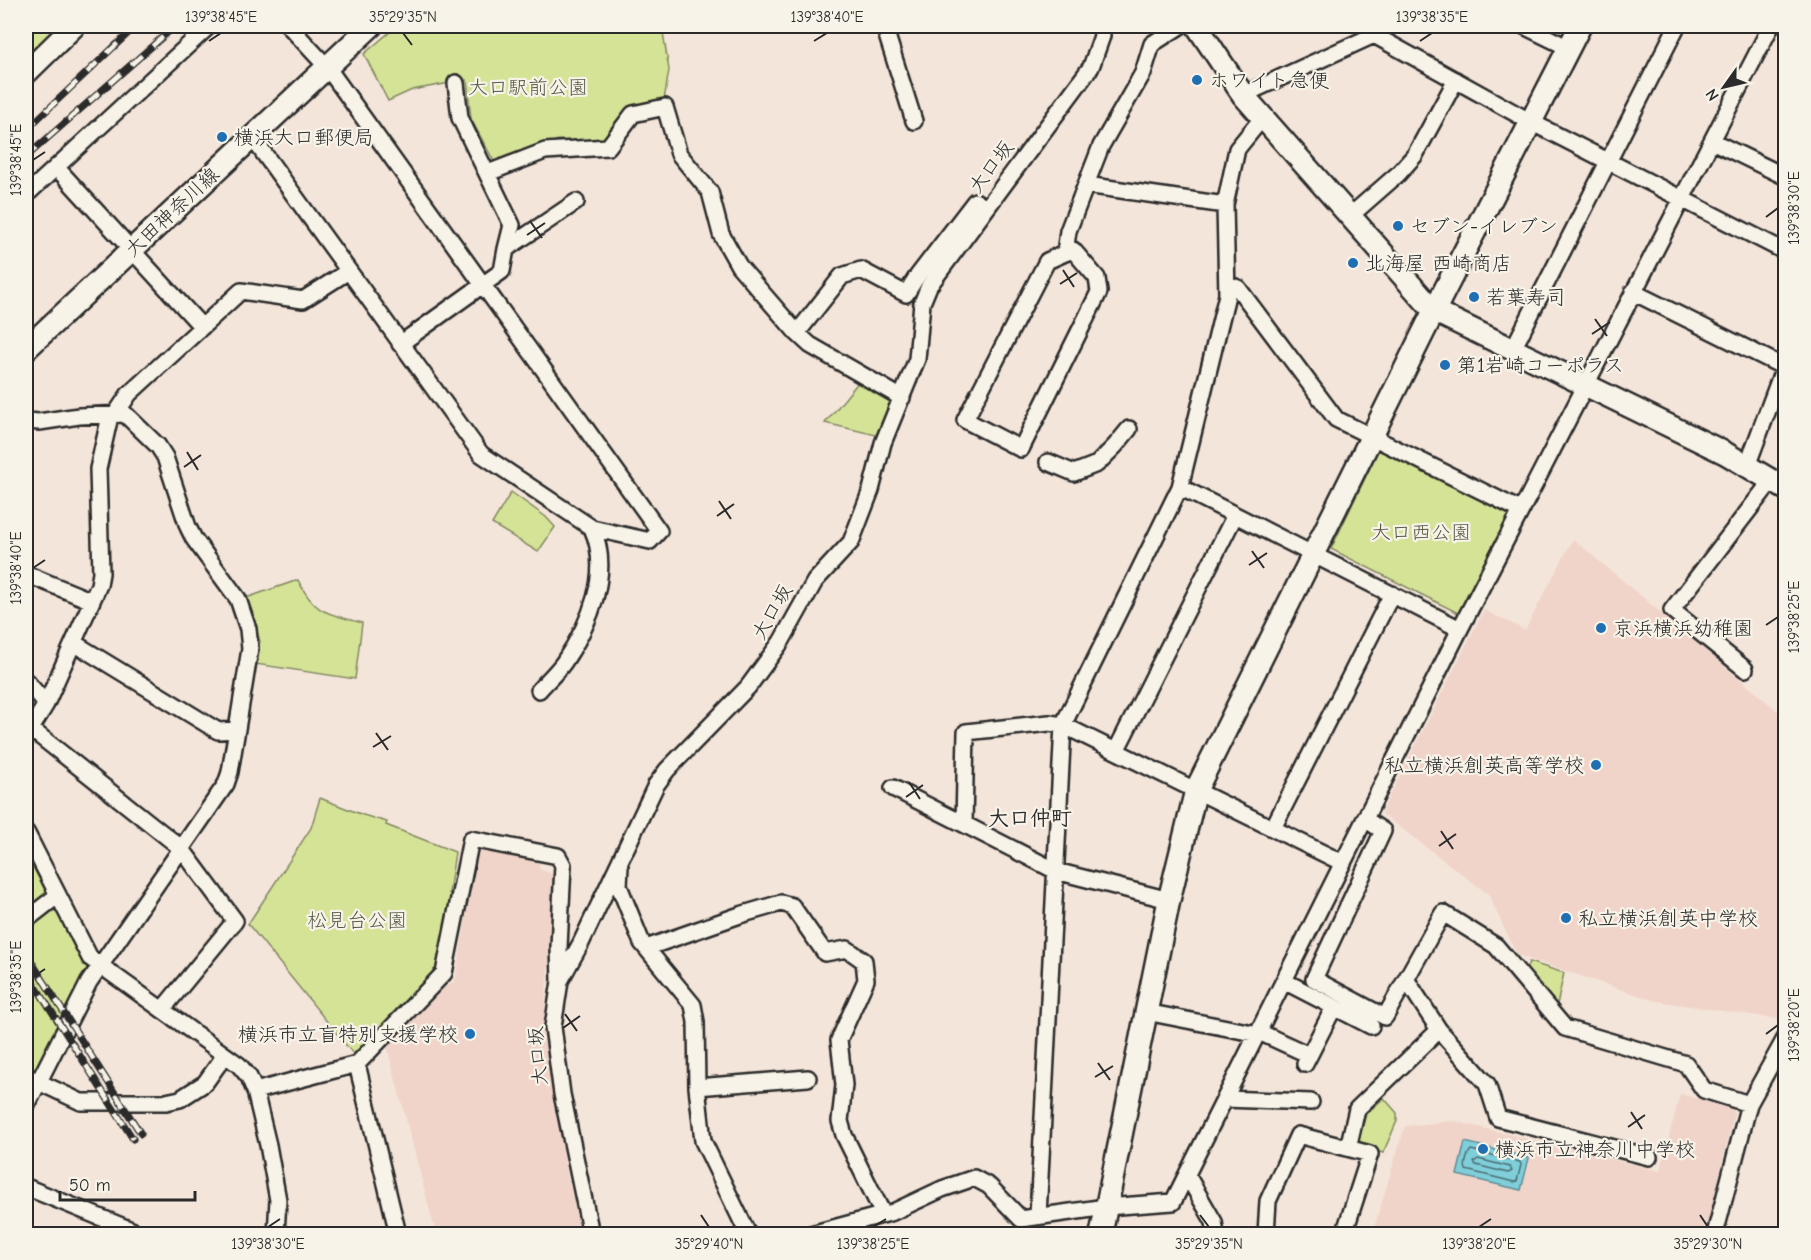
<svg xmlns="http://www.w3.org/2000/svg" width="1811" height="1260" font-family="'Comic Neue','Klee One',sans-serif">
	<rect width="100%" height="100%" fill="#f4e5da"/>
	<filter id="ink" filterUnits="userSpaceOnUse"><feTurbulence type="fractalNoise" baseFrequency=".0167" numOctaves="2"/><feDisplacementMap in="SourceGraphic" scale="12" xChannelSelector="R" yChannelSelector="G"/><feConvolveMatrix kernelMatrix="1 2 1 2 8 2 1 2 1" color-interpolation-filters="sRGB"/></filter>
	<g filter="url(#ink)">
		<path fill="#f0d4c9" d="M1573 539 1785 717V1020L1656 1001 1517 955 1488 894 1381 813 1484 610 1525 630Z
			M478 848 540 860 539 869 554 875 544 1025 565 1164 581 1234H436L386 1043 439 991 455 981Z
			M1680 1094 1731 1107 1734 1114 1705 1234H1372L1405 1126 1454 1121 1660 1171Z"/>
		<path fill="#d5e397" stroke="#808761" stroke-width="1.5" d="M26 26H63L26 61Z
			M397 26H662L669 70 664 100 605 143 558 140 496 165 471 119 467 80 412 90 388 101 364 54Z
			M860 380 886 395 890 403 876 435 825 423Z
			M1379 449 1511 516 1460 614 1331 549Z
			M511 492 546 517 555 527 538 552 492 524Z
			M298 580C315 615 328 613 362 623L355 679 255 664 260 641 246 598Z
			M320 798 363 815 387 822 386 825 455 852 449 893 453 898 437 972 354 1055 248 924 311 828Z
			M26 854 89 972 35 1074 26 1069Z
			M1529 962 1564 973 1556 1009 1525 972Z
			M1384 1098 1397 1113V1121L1383 1153 1363 1146 1359 1140 1366 1114Z"/>
		<path fill="#7fcfdb" stroke="#5d8d95" stroke-width="1.5" d="M1465 1142 1529 1158 1521 1190 1457 1175Z"/>
		<g fill="none" stroke-linecap="round" stroke-linejoin="round">
			<path stroke="#4d6d71" stroke-width="1.5" d="M1471 1150 1520 1162 1521 1165 1517 1181 1514 1182 1466 1170C1464 1166 1467 1154 1471 1150Z
				M1478 1159 1510 1167 1512 1171 1508 1173 1476 1165 1474 1162Z"/>
			<defs>
				<path id="street" d="M884 26 914 121
					M1367 26 1374 35 1531 122 1786 252
					M1524 26 1569 48
					M456 83 460 118 512 225 506 249
					M1243 95 1374 35 1378 26
					M252 137 481 454 592 528 650 541 659 531 327 67 289 26
					M1712 141 1786 177
					M56 167 202 327
					M488 173 545 151 608 147 633 114 665 107 679 154 710 192 721 234 739 266 797 333 810 345 902 398
					M1086 185 1225 205
					M26 195 209 26
					M1350 216 1398 174 1415 155 1456 80
					M1065 253 1073 250 1097 278 1099 292 1021 449 965 420 1047 261 1065 253 1068 231 1101 146 1143 73 1152 44 1180 26
					M1227 284 1238 288 1336 419 1520 510
					M1633 292 1784 367
					M797 333 842 276 861 270 906 294 916 278 975 201 986 208
					M400 344 502 271 506 249 576 202
					M1513 349 1677 26
					M115 415 129 394 241 291 303 300 347 272
					M26 421 39 422 79 416 125 414 158 446 165 457 188 527 194 539 238 599 248 629 250 649 230 772 226 784 89 982 26 1107
					M1048 462 1074 473 1097 464 1115 446 1129 429
					M1747 466 1786 362
					M1180 487 1460 629
					M26 574 92 601
					M74 643 218 731 237 730
					M1745 669 1672 610 1772 480
					M26 681 46 704
					M539 690C547 681 557 672 564 662 590 624 612 572 592 528
					M31 729 181 848 235 921 162 1010
					M26 737 46 704 99 585 101 573 98 469 110 416
					M1116 751 1235 515
					M893 788 1056 871 1169 900
					M1365 819 1383 831 1314 979 1385 1017 1443 913 1496 946 1565 1028 1686 1064 1704 1090 1749 1104
					M964 824 966 732 1049 723 1063 725 1343 863
					M1273 828 1392 594
					M26 832 90 958 239 1065 249 1077 255 1091 268 1145 278 1200 276 1234
					M620 866 619 886 642 943 693 1005 696 1022 697 1087 703 1141 748 1234
					M26 920 58 895
					M646 948 740 915 781 903 792 906 825 953 847 949 864 961 866 980 839 1040 844 1085 840 1121 844 1135 883 1214
					M1406 979 1439 1030 1487 1084 1498 1118 1649 1157
					M1284 981 1371 1026
					M1146 1012 1258 1034
					M1259 1032 1309 1055
					M1305 1064 1334 1007
					M26 1076 81 1102H166L180 1099 205 1083 225 1055
					M697 1087 808 1078
					M255 1091 357 1064
					M1225 1099 1311 1102
					M1348 1148 1357 1109 1439 1030
					M1187 1175 1214 1222 1216 1234
					M26 1187 141 1234
					M1038 1216 1063 725 1180 487 1227 295 1225 205 1237 149 1263 117
					M398 1234 357 1064 444 973 471 839 558 856 563 865 559 947 560 981
					M591 1234 562 1094 553 1027 560 981 581 943 656 785 667 770 748 687 781 642 815 581 851 542 871 490 883 443 917 359 922 303 929 286 1091 67 1102 36 1101 26
					M811 1234 893 1212 942 1189 974 1178 989 1186 1021 1219 1106 1207 1173 1202 1460 629 1771 26
					M1266 1234 1268 1201 1298 1135 1370 1154 1344 1234
					M1715 1234 1749 1104 1786 1037"/>
				<path id="secondary" d="M1197 26 1243 95 1434 311 1725 453 1786 489
					M26 73 74 26
					M26 349 371 26
					M1101 1234 1169 900 1196 790 1434 311 1580 26"/>
			</defs>
			<use href="#street" stroke="#2b2b2b" stroke-width="20"/>
			<use href="#secondary" stroke="#2b2b2b" stroke-width="26"/>
			<use href="#street" stroke="#f7f3e8" stroke-width="15"/>
			<use href="#secondary" stroke="#f7f3e8" stroke-width="21"/>
			<defs>
				<path id="rail" d="M26 130 136 26
					M26 157 175 26
					M26 953 141 1134
					M26 971 133 1139"/>
			</defs>
			<use href="#rail" stroke="#2b2b2b" stroke-width="7"/>
			<use href="#rail" stroke="#f7f3e8" stroke-width="4.5" stroke-dasharray="14" stroke-linecap="butt"/>
		</g>
	</g>
	<path fill="none" stroke="#2b2b2b" stroke-width="2" d="M403 33 412 45M209 41 221 33M814 41 827 33M1420 41 1432 33M33 160 45 152M1766 217 1778 208M530 221 542 238M527 235 545 223M1063 270 1074 287M1060 284 1077 273M1595 319 1607 336M1592 334 1610 322M187 452 198 470M184 467 201 455M719 501 731 519M717 516 734 504M1252 551 1264 568M1249 565 1267 553M33 568 45 560M1766 625 1778 617M376 733 388 750M373 747 391 736M909 782 920 799M906 797 923 785M1441 831 1453 849M1439 846 1456 834M33 977 45 969M565 1014 577 1031M563 1028 580 1016M1766 1034 1778 1025M1098 1063 1110 1080M1095 1077 1113 1066M1631 1112 1642 1129M1628 1127 1645 1115M701 1215 709 1227M1200 1215 1209 1227M1700 1215 1708 1227M268 1227 280 1219M873 1227 886 1219M1479 1227 1491 1219"/>
	<g fill="#1f6fb2" stroke="#f7f3e8" stroke-width="2">
		<circle cx="1197" cy="80" r="6"/>
		<circle cx="222" cy="137" r="6"/>
		<circle cx="1398" cy="226" r="6"/>
		<circle cx="1353" cy="263" r="6"/>
		<circle cx="1474" cy="297" r="6"/>
		<circle cx="1445" cy="365" r="6"/>
		<circle cx="1601" cy="628" r="6"/>
		<circle cx="1596" cy="765" r="6"/>
		<circle cx="1566" cy="918" r="6"/>
		<circle cx="470" cy="1034" r="6"/>
		<circle cx="1483" cy="1149" r="6"/>
	</g>
	<g text-anchor="middle" dominant-baseline="central" stroke-width="4.5" stroke-linejoin="round" paint-order="stroke">
		<g font-size="20" fill="#2b2b2b" stroke="#f7f3e8" text-anchor="start">
			<text x="1209" y="80">ホワイト急便</text>
			<text x="234" y="137">横浜大口郵便局</text>
			<text x="1410" y="226">セブン-イレブン</text>
			<text x="1365" y="263">北海屋 西崎商店</text>
			<text x="1486" y="297">若葉寿司</text>
			<text x="1457" y="365">第1岩崎コーポラス</text>
			<text x="1613" y="628">京浜横浜幼稚園</text>
			<text x="1584" y="765" text-anchor="end">私立横浜創英高等学校</text>
			<text x="1578" y="918">私立横浜創英中学校</text>
			<text x="458" y="1034" text-anchor="end">横浜市立盲特別支援学校</text>
			<text x="1495" y="1149">横浜市立神奈川中学校</text>
		</g>
		<g font-size="20" fill="#565946" stroke="#f7f3e8">
			<text x="528" y="87">大口駅前公園</text>
			<text x="1421" y="532">大口西公園</text>
			<text x="357" y="920">松見台公園</text>
		</g>
		<g font-size="20" fill="#2b2b2b" stroke="#f7f3e8">
			<text transform="translate(991 167) rotate(-53)">大口坂</text>
			<text transform="translate(172 212) rotate(-43)">大田神奈川線</text>
			<text transform="translate(772 612) rotate(-60)">大口坂</text>
			<text transform="translate(538 1056) rotate(-95)">大口坂</text>
		</g>
		<g font-size="21" font-weight="bold" fill="#2b2b2b" stroke="#f7f3e8">
			<text x="1030" y="818">大口仲町</text>
		</g>
	</g>
	<rect width="1811" height="1260" fill="none" stroke="#f7f3e8" stroke-width="66"/>
	<g transform="translate(1724 87) rotate(236)" stroke="#f7f3e8" stroke-width="4.5" paint-order="stroke">
	<path d="M0-4.5L10 22L0 15L-10 22Z" fill="#2b2b2b"/>
	<text y="-9" font-size="16" font-weight="bold" text-anchor="middle" fill="#2b2b2b">N</text>
	</g>
	<path d="M60 1191v9h135v-9" fill="none" stroke="#2b2b2b" stroke-width="3"/>
	<text x="69" y="1191" font-size="18" fill="#2b2b2b" stroke="#f7f3e8" stroke-width="4.5" paint-order="stroke">50 m</text>
	<rect x="33" y="33" width="1745" height="1194" fill="none" stroke="#2b2b2b" stroke-width="2"/>
	<g font-size="15" text-anchor="middle" fill="#2b2b2b">
		<text x="221" y="22">139°38'45"E</text>
		<text x="403" y="22">35°29'35"N</text>
		<text x="827" y="22">139°38'40"E</text>
		<text x="1432" y="22">139°38'35"E</text>
		<text transform="translate(16 160) rotate(-90)" y="5">139°38'45"E</text>
		<text transform="translate(1794 208) rotate(-90)" y="5">139°38'30"E</text>
		<text transform="translate(16 568) rotate(-90)" y="5">139°38'40"E</text>
		<text transform="translate(1794 617) rotate(-90)" y="5">139°38'25"E</text>
		<text transform="translate(16 977) rotate(-90)" y="5">139°38'35"E</text>
		<text transform="translate(1794 1025) rotate(-90)" y="5">139°38'20"E</text>
		<text x="268" y="1249">139°38'30"E</text>
		<text x="709" y="1249">35°29'40"N</text>
		<text x="873" y="1249">139°38'25"E</text>
		<text x="1209" y="1249">35°29'35"N</text>
		<text x="1479" y="1249">139°38'20"E</text>
		<text x="1708" y="1249">35°29'30"N</text>
	</g>
</svg>
